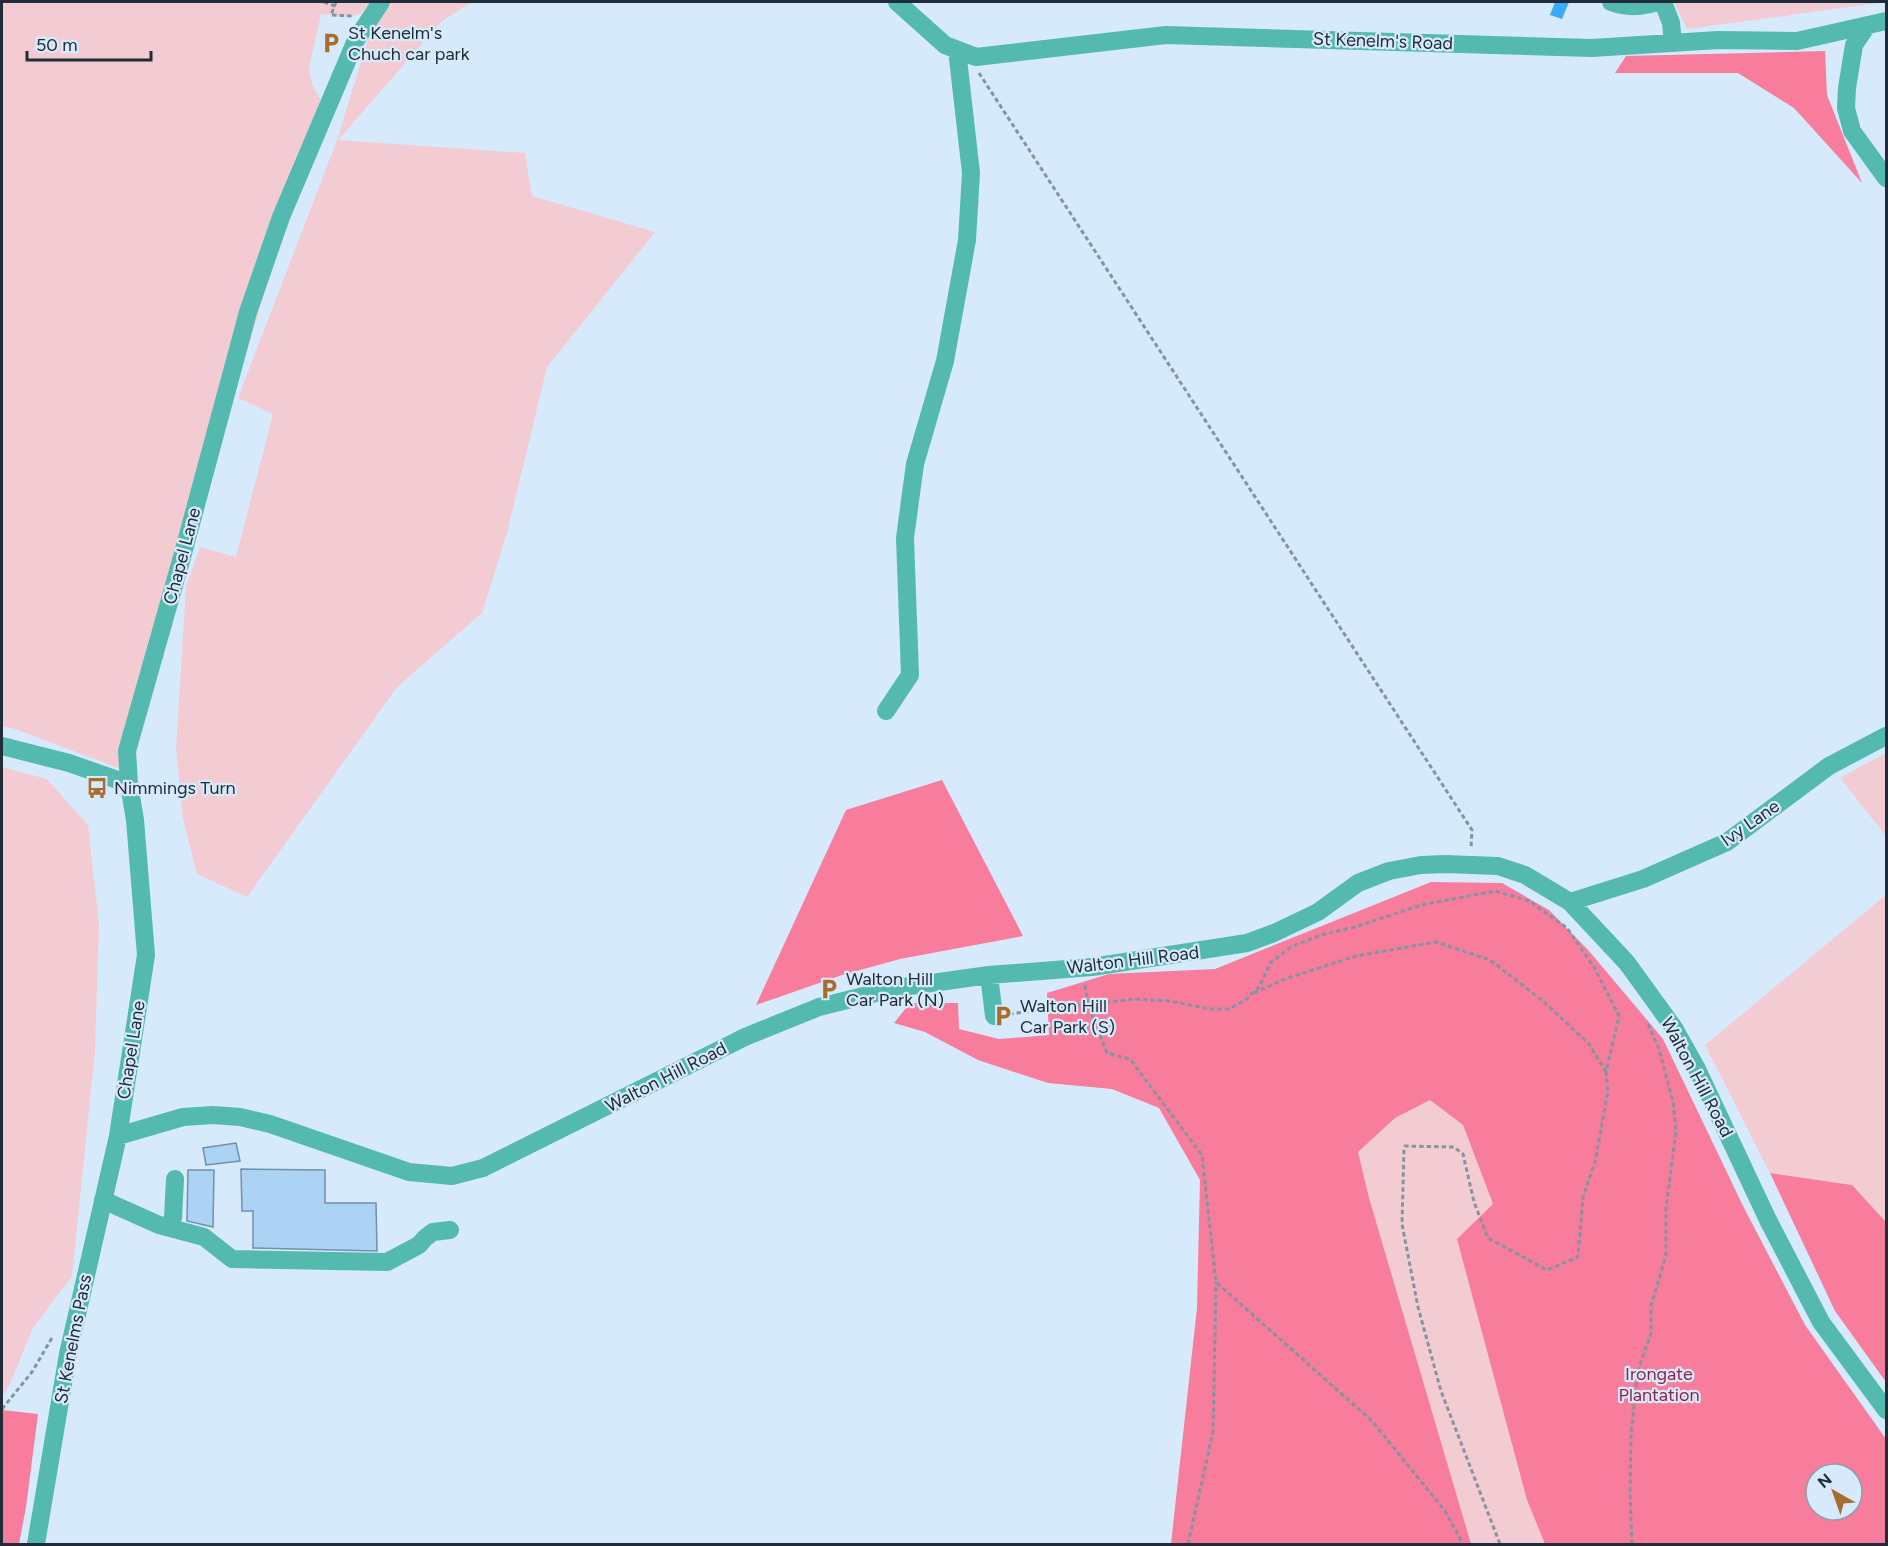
<svg xmlns="http://www.w3.org/2000/svg" width="1888" height="1546" font-family="Figtree,sans-serif">
	<rect width="100%" height="100%" fill="#d6eafb"/>
	<path fill="#f3ccd3" d="M2 2H371L360 14 347 17 321 14 309 69 312 84 323 104 118 768 15 729 2 726Z
		M392 2H472L442 21 338 140 525 153 532 196 655 232 547 367 507 533 482 613 397 687 247 897 197 874 183 819 176 748 186 586 200 547 236 557 273 414 238 398 337 140 371 30Z
		M1674 2H1886L1687 29Z
		M1886 753V836L1840 778Z
		M2 767 47 779 88 825 99 924 95 1051 72 1276 33 1328 9 1386 2 1396Z
		M1886 895V1222L1852 1185 1770 1173 1705 1045Z
		M1430 1100 1463 1125 1493 1204 1527 1500 1545 1544H1471L1369 1198 1358 1152 1395 1118Z"/>
	<path fill="#f87c9b" fill-rule="evenodd" d="M1825 51 1827 95 1862 183 1794 108 1738 73H1615L1626 56Z
		M942 780 1023 936 900 959 842 975 756 1005 846 810Z
		M1431 882 1502 883 1549 910 1589 951 1663 1039 1744 1208 1805 1325 1886 1439V1544H1545L1527 1500 1457 1239 1493 1204 1463 1125 1430 1100 1395 1118 1358 1152 1369 1198 1471 1544H1171L1197 1308 1200 1180 1159 1108 1112 1089 1048 1083 978 1060 925 1032 894 1023 910 1003H958L959 1029 999 1039 1049 1035 1047 993 1109 974 1215 969ZM1816 1474H1852V1510H1816Z
		M1770 1173 1852 1185 1886 1222V1382L1835 1311Z
		M2 1410 38 1414 26 1507 19 1544H2Z"/>
	<path fill="#3ca9fc" d="M1555 2H1569L1562 19 1550 15Z"/>
	<path fill="#add3f4" stroke="#7190aa" stroke-width="1.5" d="M236 1143 240 1161 206 1165 203 1148Z
		M241 1169 325 1170V1203H376L377 1251 253 1248V1211H242Z
		M188 1170H214L213 1227 187 1221Z"/>
	<g fill="none" stroke-linecap="round" stroke-linejoin="round">
		<path stroke="#8394a2" stroke-width="3" stroke-dasharray="4.5 3" stroke-linecap="butt" d="M324 2 335 6
			M336 2 331 15 352 16
			M979 73 1472 830 1471 848
			M1085 985 1088 1004 1107 1053 1130 1059 1202 1155 1216 1282 1372 1421 1445 1511 1463 1544
			M1254 993 1285 979 1356 956 1436 942 1490 960 1543 1001 1589 1044 1606 1072
			M1009 1014 1135 999 1170 1001 1210 1009H1229L1244 1001 1259 987 1271 962 1291 947 1321 935 1355 927 1421 905 1495 891 1529 901 1567 928 1594 967 1619 1016 1606 1072 1608 1091 1595 1162 1583 1197 1578 1257 1547 1270 1488 1238 1474 1202 1463 1154 1454 1147 1405 1146 1404 1149 1402 1224 1418 1307 1441 1391 1500 1544
			M2 1409 32 1372 53 1336
			M1188 1544 1213 1432 1216 1282
			M1632 1544 1630 1494 1631 1434 1638 1370 1651 1333V1306L1666 1255V1208L1676 1131 1673 1102 1659 1049 1647 1021"/>
		<path stroke="#54baaf" stroke-width="18" d="M897 2 945 45 976 57 1166 35 1592 48 1718 40 1797 41 1886 21
			M1611 2C1628 8 1640 7 1657 2
			M1663 2 1671 23 1673 43
			M1867 26 1854 45 1847 88 1846 108 1852 131 1886 178
			M886 711 910 675 905 538 915 464 945 361 967 240 971 173 957 50
			M2 746 69 763 129 784
			M1570 902 1643 879 1727 842 1829 766 1886 736
			M989 975 994 1016
			M118 1136 183 1117 213 1115 240 1117 270 1124 409 1172 452 1176 483 1168 745 1037 819 1007 896 988 989 975 1092 967 1247 943 1274 933 1318 912 1358 883 1389 871 1421 865 1445 864 1498 866 1525 875 1570 902 1627 963 1674 1028 1697 1069 1768 1220 1821 1322 1886 1410
			M103 1200 159 1225 204 1237 232 1259 387 1262 419 1245 425 1238 433 1232 450 1230
			M168 1227 173 1218 175 1179
			M36 1544 68 1354 118 1136 146 955 135 820 129 784 127 751 182 557 248 312 281 217 356 40 381 2"/>
	</g>
	<defs>
		<symbol id="parking-bare" viewBox="-9 -9 18 18"><path d="M-3.5-5.5H1a3.5 3.5 0 0 1 0 7H-1V5.5H-3.5ZM-1-3.4V-.6H.8a1.4 1.4 0 0 0 0-2.8Z" fill="#a76d2d" stroke="#d6eafb" stroke-width="2.5" paint-order="stroke"/></symbol>
		<symbol id="bus-bare" viewBox="-9 -9 18 18"><path d="M-5-6H5V4H4V6H2V4H-2V6H-4V4H-5ZM-3.5-4V0h7V-4ZM-3.5 1.2v1.5H-2V1.2ZM2 1.2v1.5H3.5V1.2Z" fill="#a76d2d" stroke="#d6eafb" stroke-width="2.5" paint-order="stroke"/></symbol>
	</defs>
	<g fill-rule="evenodd">
		<use href="#parking-bare" x="316" y="28" width="30" height="30"/>
		<use href="#bus-bare" x="82" y="773" width="30" height="30"/>
		<use href="#parking-bare" x="814" y="974" width="30" height="30"/>
		<use href="#parking-bare" x="988" y="1001" width="30" height="30"/>
	</g>
	<g text-anchor="middle" dominant-baseline="central" stroke-width="4.5" stroke-linejoin="round" paint-order="stroke">
		<g font-size="18" fill="#202c37" stroke="#d6eafb" text-anchor="start">
			<text x="348" y="33">St Kenelm's<tspan x="348" dy="21">Chuch car park</tspan></text>
			<text x="114" y="788">Nimmings Turn</text>
			<text x="846" y="979">Walton Hill<tspan x="846" dy="21">Car Park (N)</tspan></text>
			<text x="1020" y="1006">Walton Hill<tspan x="1020" dy="21">Car Park (S)</tspan></text>
		</g>
		<g font-size="18" fill="#202c37" stroke="#d6eafb">
			<text transform="translate(1383 41) rotate(2)">St Kenelm's Road</text>
			<text transform="translate(182 556) rotate(-75)">Chapel Lane</text>
			<text transform="translate(1750 823) rotate(-35)">Ivy Lane</text>
			<text transform="translate(1133 960) rotate(-7)">Walton Hill Road</text>
			<text transform="translate(131 1050) rotate(-81)">Chapel Lane</text>
			<text transform="translate(666 1077) rotate(-27)">Walton Hill Road</text>
			<text transform="translate(1697 1077) rotate(62)">Walton Hill Road</text>
			<text transform="translate(73 1339) rotate(-79)">St Kenelms Pass</text>
		</g>
		<g font-size="18" fill="#902247" stroke="#d6eafb">
			<text x="1659" y="1374">Irongate<tspan x="1659" dy="21">Plantation</tspan></text>
		</g>
	</g>
	<rect width="1888" height="1546" fill="none" stroke="#202c37" stroke-width="6"/>
	<g transform="translate(1834 1492) rotate(320)"><circle r="28" fill="#d6eafb" stroke="#8d9ead" stroke-width="1.5"/>
	<path d="M0-4.5L10 22L0 15L-10 22Z" fill="#a76d2d"/>
	<text y="-9" font-size="16" font-weight="bold" text-anchor="middle" fill="#202c37">N</text>
	</g>
	<path d="M27 51v9h124v-9" fill="none" stroke="#202c37" stroke-width="3"/>
	<text x="36" y="51" font-size="18" fill="#202c37" stroke="#d6eafb" stroke-width="4.5" paint-order="stroke">50 m</text>
</svg>
